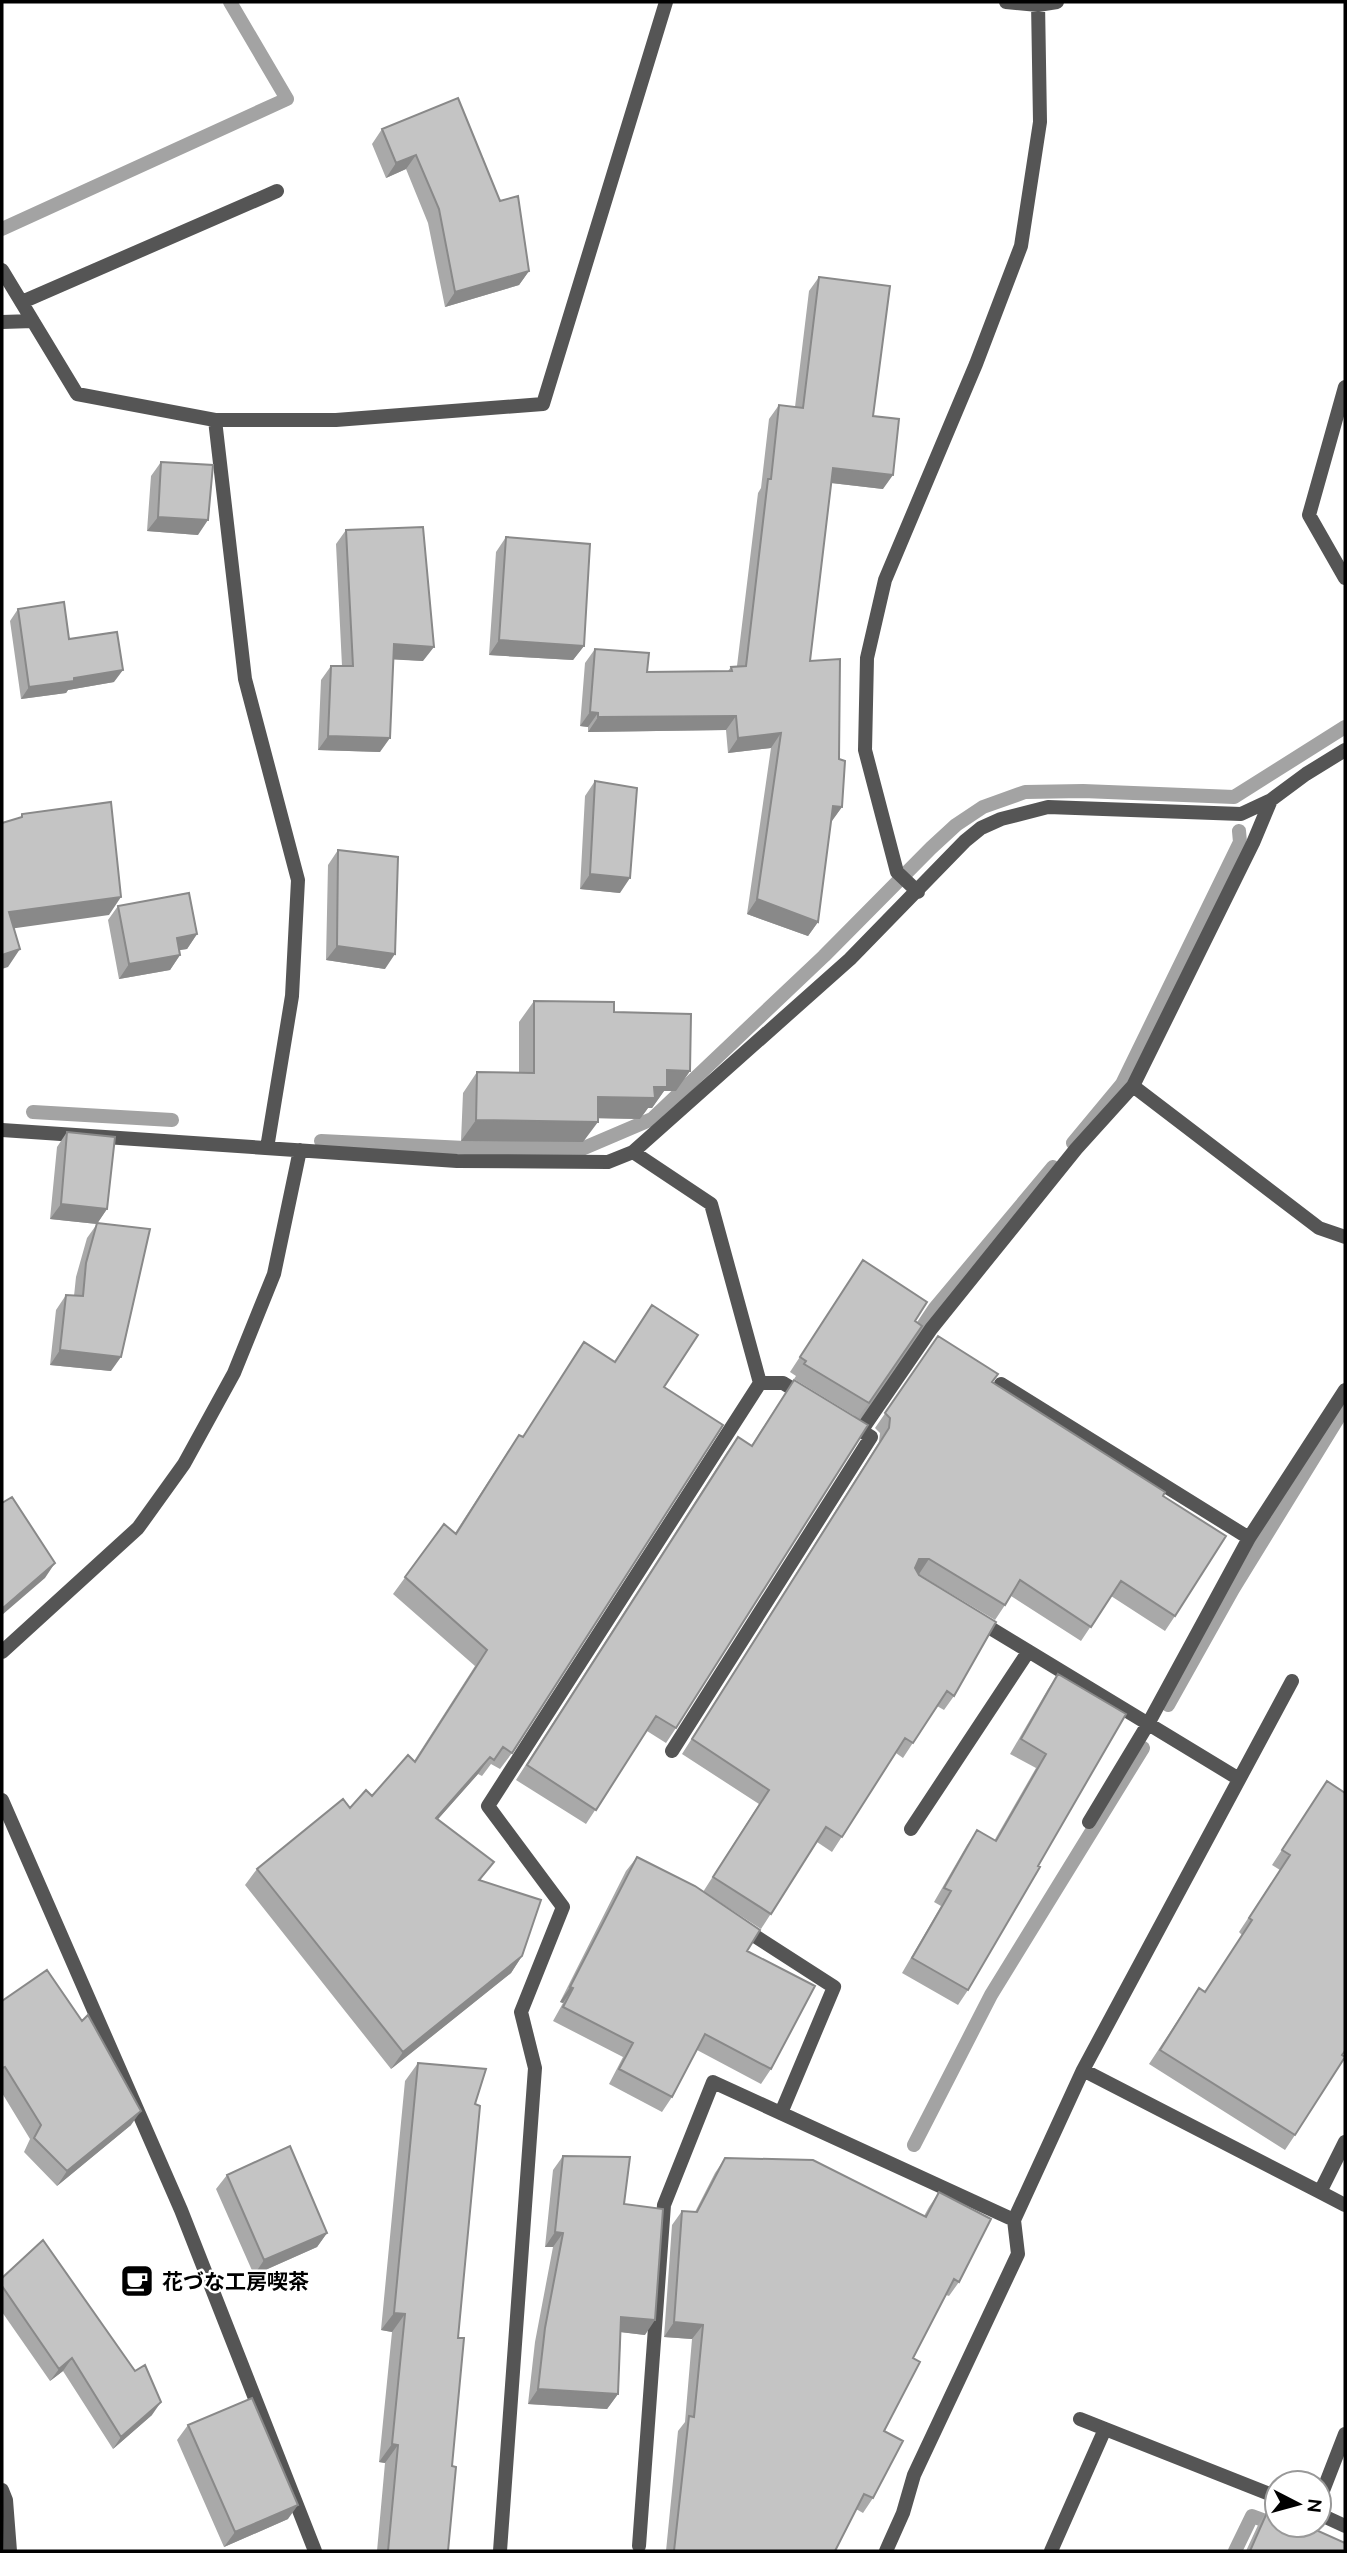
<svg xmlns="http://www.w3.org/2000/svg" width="1347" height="2553" font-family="Ubuntu,'Noto Sans JP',sans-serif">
	<rect width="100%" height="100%" fill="#fff"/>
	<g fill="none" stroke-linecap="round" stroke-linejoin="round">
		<path stroke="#a3a3a3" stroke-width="14" d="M2 229 287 99 230 2
			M33 1112 172 1120
			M321 1141 465 1148H584L652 1119 824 956 931 848 956 825 983 807 1025 792 1083 791 1234 797 1345 727
			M1073 1143 1122 1084 1240 842 1239 831
			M850 1435 935 1308 1053 1167
			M1168 1705 1233 1589 1345 1407
			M914 2145 991 1995 1143 1748
			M1235 2551 1252 2516 1279 2526"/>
		<path stroke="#555" stroke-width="14" d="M1006 2 1038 5 1057 2
			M2 270 77 394 215 420 245 679 298 880 292 996 267 1148
			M22 302 277 191
			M2 322 33 321
			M1345 387 1309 515 1345 578
			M215 420H336L543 404 666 2
			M1271 800 1253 843 1133 1086 1319 1228 1345 1237
			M918 892 897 872 865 750 867 658 885 580 976 364 1021 246 1040 122 1038 2
			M2 1130 457 1161 608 1162 633 1152 850 959 965 841 981 828 1001 819 1048 807 1241 814 1271 800 1306 774 1345 750
			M760 1383H783L806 1397
			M1001 1384 1249 1538
			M861 1431 931 1329 1076 1149 1133 1086
			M977 1620 1239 1779
			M2 1652 138 1528 184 1464 234 1373 274 1274 300 1150
			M672 1751 871 1437 847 1422
			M2 1800 181 2210 315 2551
			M1089 1822 1148 1724 1249 1538 1345 1390
			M911 1829 1028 1652
			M741 1927 834 1987 781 2113
			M1083 2070 1320 2192
			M1345 2142 1320 2192 1345 2205
			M1080 2419 1277 2497
			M2 2490 6 2500 10 2551
			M1319 2501 1345 2434
			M1319 2514 1345 2526
			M639 2546 664 2205 713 2082 1014 2220
			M500 2551 535 2068 521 2012 563 1907 488 1806 760 1383 711 1204 633 1152
			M886 2551 903 2513 914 2475 1018 2254 1014 2220 1083 2070 1292 1681
			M1051 2551 1105 2429"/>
	</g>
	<path fill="#a9a9a9" d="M458 98 529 271 519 285 445 307 428 223 406 169 386 178 372 144 382 129Z
		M819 277 873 416 883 489 831 483 810 661 839 759 842 807 831 821 818 922 808 936 747 914 771 748 728 753 726 730 588 732V727L580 726 585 663 595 649 647 672 728 671 731 667 737 666 758 493 761 488 769 419 779 405 795 407 809 291Z
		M161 462 198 535 147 531 151 476Z
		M346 530 423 661 394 659 380 752 318 750 321 680 331 666H342L336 544Z
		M506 537 584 646 573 660 489 655 496 552Z
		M18 609 69 639 114 682 68 690 66 693 21 699 10 621Z
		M595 781 620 893 580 889 585 796Z
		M338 850 385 969 326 960 328 865Z
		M118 906 197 934 187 949 179 950 180 955 170 970 119 979 108 920Z
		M534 1001 614 1012 690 1071 676 1091H664L652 1108H648L640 1119 598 1118 583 1142 461 1141 463 1093 477 1072H519V1022Z
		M67 1132 107 1209 97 1223 111 1371 50 1365 56 1310 66 1295 74 1296 76 1277 87 1238 97 1224 50 1219 57 1147Z
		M863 1260 915 1321 922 1326 858 1418 794 1379 796 1376 790 1372Z
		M652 1305 664 1387 512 1753 500 1769 491 1764 482 1776 478 1774 438 1819 480 1881 522 1956 511 1973 391 2069 245 1885 257 1869 350 1808 372 1796 414 1761 475 1666 393 1594 444 1524 455 1533 508 1451 519 1435 523 1437 584 1342 614 1362Z
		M938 1336 992 1382 1163 1496 1175 1616 1165 1631 1111 1596 1081 1641 1011 1596 995 1620 918 1574 954 1696 944 1710 937 1706 903 1758 896 1753 832 1852 817 1842 761 1929 704 1892 747 1951 771 2069 761 2084 697 2050 672 2097 662 2112 609 2084 623 2057 553 2021 563 2003 560 2002 626 1871 637 1857 703 1892 759 1804 682 1754 879 1442 880 1433 875 1428Z
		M794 1380 676 1728 666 1743 647 1731 586 1824 516 1780 727 1452 738 1437 751 1446Z
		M1058 1674 1038 1866 968 1990 958 2005 902 1973 941 1906 934 1902 967 1845 977 1830 994 1841 1036 1768 1010 1754 1048 1689Z
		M1327 1781 1295 2135 1285 2150 1149 2064 1199 1988 1205 1992 1242 1935 1239 1932 1280 1870 1272 1865Z
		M2 2001 131 2125 57 2186 24 2152 30 2139 2 2093Z
		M418 2063 475 2104 458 2338 448 2551H377L385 2463 379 2462 392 2332 381 2330 405 2081Z
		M563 2156 624 2204 645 2335 621 2332 618 2394 607 2409 528 2404 535 2342 553 2247H545L553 2170Z
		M725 2158 924 2216 929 2207 939 2192 959 2282 949 2296 946 2295 913 2358 884 2431 873 2498 863 2513 856 2509 835 2551H666L678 2431 685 2422 692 2339 664 2337 672 2225 682 2211 695 2212 715 2173Z
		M227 2175 327 2233 317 2247 254 2275 216 2189Z
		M2 2278 152 2415 113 2449 63 2371 50 2381 2 2312Z
		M188 2425 288 2519 224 2547 177 2440Z
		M1269 2508 1345 2551H1246L1259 2523Z"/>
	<path fill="#898989" d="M416 155 406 169 386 178 396 163Z
		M529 271 519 285 445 307 455 292Z
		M833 468 893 475 883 489 823 482Z
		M158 517 208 520 198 535 147 531Z
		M499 640 584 646 573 660 489 655Z
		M394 644 434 647 423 661 384 659Z
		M123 670 114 682 68 690 66 693 21 699 29 687 74 678Z
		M590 712 598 713 588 727 580 726Z
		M736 716 726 730 588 732 598 717Z
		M781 733 771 748 728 753 738 738Z
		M328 736 390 738 380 752 318 750Z
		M833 806 842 807 832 821 823 820Z
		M590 874 630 878 620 893 580 889Z
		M121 897 109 915 2 930 9 912Z
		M757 899 818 922 808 936 747 914Z
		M197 934 187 949 167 952 177 938Z
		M337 946 395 954 385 969 326 960Z
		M20 949 8 967 2 969V955Z
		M180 955 170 970 119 979 129 964Z
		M667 1070 690 1071 676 1091H664L652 1108H648L640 1119 584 1118 598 1097Z
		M476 1120 598 1122 583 1142 461 1141Z
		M61 1204 107 1209 97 1224 50 1219Z
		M60 1350 121 1357 111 1371 50 1365Z
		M919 1559H929L919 1574H909Z
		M55 1563 45 1578 2 1615V1610L3 1608Z
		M490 1757 478 1774 424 1835 436 1818Z
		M522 1956 511 1973 391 2069 403 2052Z
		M570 1987 573 1988 563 2003 560 2002Z
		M141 2111 131 2125 57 2186 67 2171Z
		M555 2232 563 2233 553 2247H545Z
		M327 2233 317 2247 254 2275 264 2260Z
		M394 2313 405 2314 392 2332 381 2330Z
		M621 2317 655 2320 645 2335 611 2331Z
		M674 2322 703 2325 692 2339 664 2337Z
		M72 2358 63 2371 50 2381 59 2369Z
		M538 2389 618 2394 607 2409 528 2404Z
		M161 2402 152 2415 113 2449 121 2437Z
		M392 2444 398 2445 385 2463 379 2462Z
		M298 2505 288 2519 224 2547 235 2532Z"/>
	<path fill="#c4c4c4" stroke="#898989" stroke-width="2" d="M458 98 500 201 518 196 529 271 455 292 439 209 416 155 396 163 382 129Z
		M819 277 890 286 873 416 899 419 893 475 833 468 810 661 840 659 839 759 845 761 842 807 833 806 818 922 757 899 781 733 738 738 736 716 598 717V713L590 712 595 649 649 653 647 672 732 671 731 667 746 666 768 479H771L779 405 803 408Z
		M161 462 213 465 208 520 158 517Z
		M423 527 434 647 394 644 390 738 328 736 331 666H353L346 530Z
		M506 537 590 544 584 646 499 640Z
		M64 602 69 639 117 632 123 670 74 678V681L29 687 18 609Z
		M595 781 637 788 630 878 590 874Z
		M111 802 121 897 9 912 20 949 2 955V823L22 817V814Z
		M338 850 398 857 395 954 337 946Z
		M189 893 197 934 177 938 180 955 129 964 118 906Z
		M534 1001 614 1002V1012L691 1014 690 1071 667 1070V1087H654L655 1098 598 1097V1122L476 1120 477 1072 534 1073Z
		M67 1132 115 1137 107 1209 61 1204Z
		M97 1223 150 1229 121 1357 60 1350 66 1295 83 1296 86 1263Z
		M863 1260 927 1302 915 1321 922 1326 869 1403 804 1364 806 1361 800 1357Z
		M652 1305 698 1335 664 1387 723 1425 512 1753 503 1747 494 1760 490 1757 436 1818 494 1862 479 1880 541 1900 522 1956 403 2052 257 1869 343 1799 350 1808 366 1790 372 1796 408 1755 415 1762 487 1650 405 1577 444 1524 456 1534 519 1435 523 1437 584 1342 615 1362Z
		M938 1336 998 1374 992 1382 1165 1492 1163 1496 1226 1536 1175 1616 1121 1581 1091 1627 1020 1580 1005 1605 929 1559H919L915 1568 919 1575 996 1622 954 1696 947 1691 913 1743 905 1738 842 1837 826 1827 771 1914 713 1877 769 1790 692 1739 889 1428 890 1418 885 1413Z
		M794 1380 868 1425 676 1728 656 1716 596 1810 527 1765 738 1437 752 1446Z
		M12 1497 55 1563 3 1608 2 1606V1503Z
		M1058 1674 1126 1714 1038 1866 1040 1867 968 1990 912 1958 951 1891 944 1888 977 1830 996 1841 1046 1754 1021 1739Z
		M1327 1781 1345 1793V2051L1342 2055 1345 2057 1295 2135 1160 2050 1199 1988 1205 1992 1252 1920 1249 1918 1290 1855 1282 1850Z
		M637 1857 695 1886 760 1930 747 1951 815 1986 771 2069 705 2034 672 2097 619 2069 633 2043 563 2007 573 1988 570 1987Z
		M47 1970 82 2021 88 2015 141 2111 67 2171 34 2138 41 2125 5 2067 2 2068V2001Z
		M418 2063 486 2069 475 2104 480 2106 458 2338H464L452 2466 456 2467 448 2551H388L398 2445 392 2444 405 2314 394 2313Z
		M290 2146 327 2233 264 2260 227 2175Z
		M563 2156 630 2157 624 2204 663 2209 655 2320 621 2317 618 2394 538 2389 545 2328 563 2233 555 2232Z
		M725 2158 813 2160 926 2217 939 2192 991 2219 959 2282 954 2279 913 2358 920 2362 884 2431 903 2441 873 2498 864 2494 835 2551H674L689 2416 694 2417 703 2325 674 2322 682 2211 697 2212Z
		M43 2240 135 2371 145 2365 161 2402 121 2437 72 2358 59 2369 2 2286V2278Z
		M252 2398 298 2505 235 2532 188 2425Z
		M1269 2508 1277 2512V2525H1305L1345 2543V2551H1250Z
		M2 2516 3 2551H2Z"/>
	<defs>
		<symbol id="cafe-square" viewBox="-11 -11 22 22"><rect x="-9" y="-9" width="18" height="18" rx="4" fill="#000" stroke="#fff"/><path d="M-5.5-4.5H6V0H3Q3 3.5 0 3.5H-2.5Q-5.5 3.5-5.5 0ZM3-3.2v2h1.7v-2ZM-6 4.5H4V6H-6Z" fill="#fff"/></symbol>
	</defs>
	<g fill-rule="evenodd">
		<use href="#cafe-square" x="118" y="2262" width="38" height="38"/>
	</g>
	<g text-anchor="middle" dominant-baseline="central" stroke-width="5" stroke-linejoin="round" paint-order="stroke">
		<g font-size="21" font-weight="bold" fill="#000" stroke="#fff" text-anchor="start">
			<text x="162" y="2281">花づな工房喫茶</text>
		</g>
	</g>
	<rect width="1347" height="2553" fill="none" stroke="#000000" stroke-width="7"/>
	<g transform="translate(1298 2504) rotate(96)"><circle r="33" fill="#ffffff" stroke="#999999" stroke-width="2"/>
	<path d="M0-5L12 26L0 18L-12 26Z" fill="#000000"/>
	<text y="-10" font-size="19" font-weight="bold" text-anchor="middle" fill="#000000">N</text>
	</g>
</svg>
